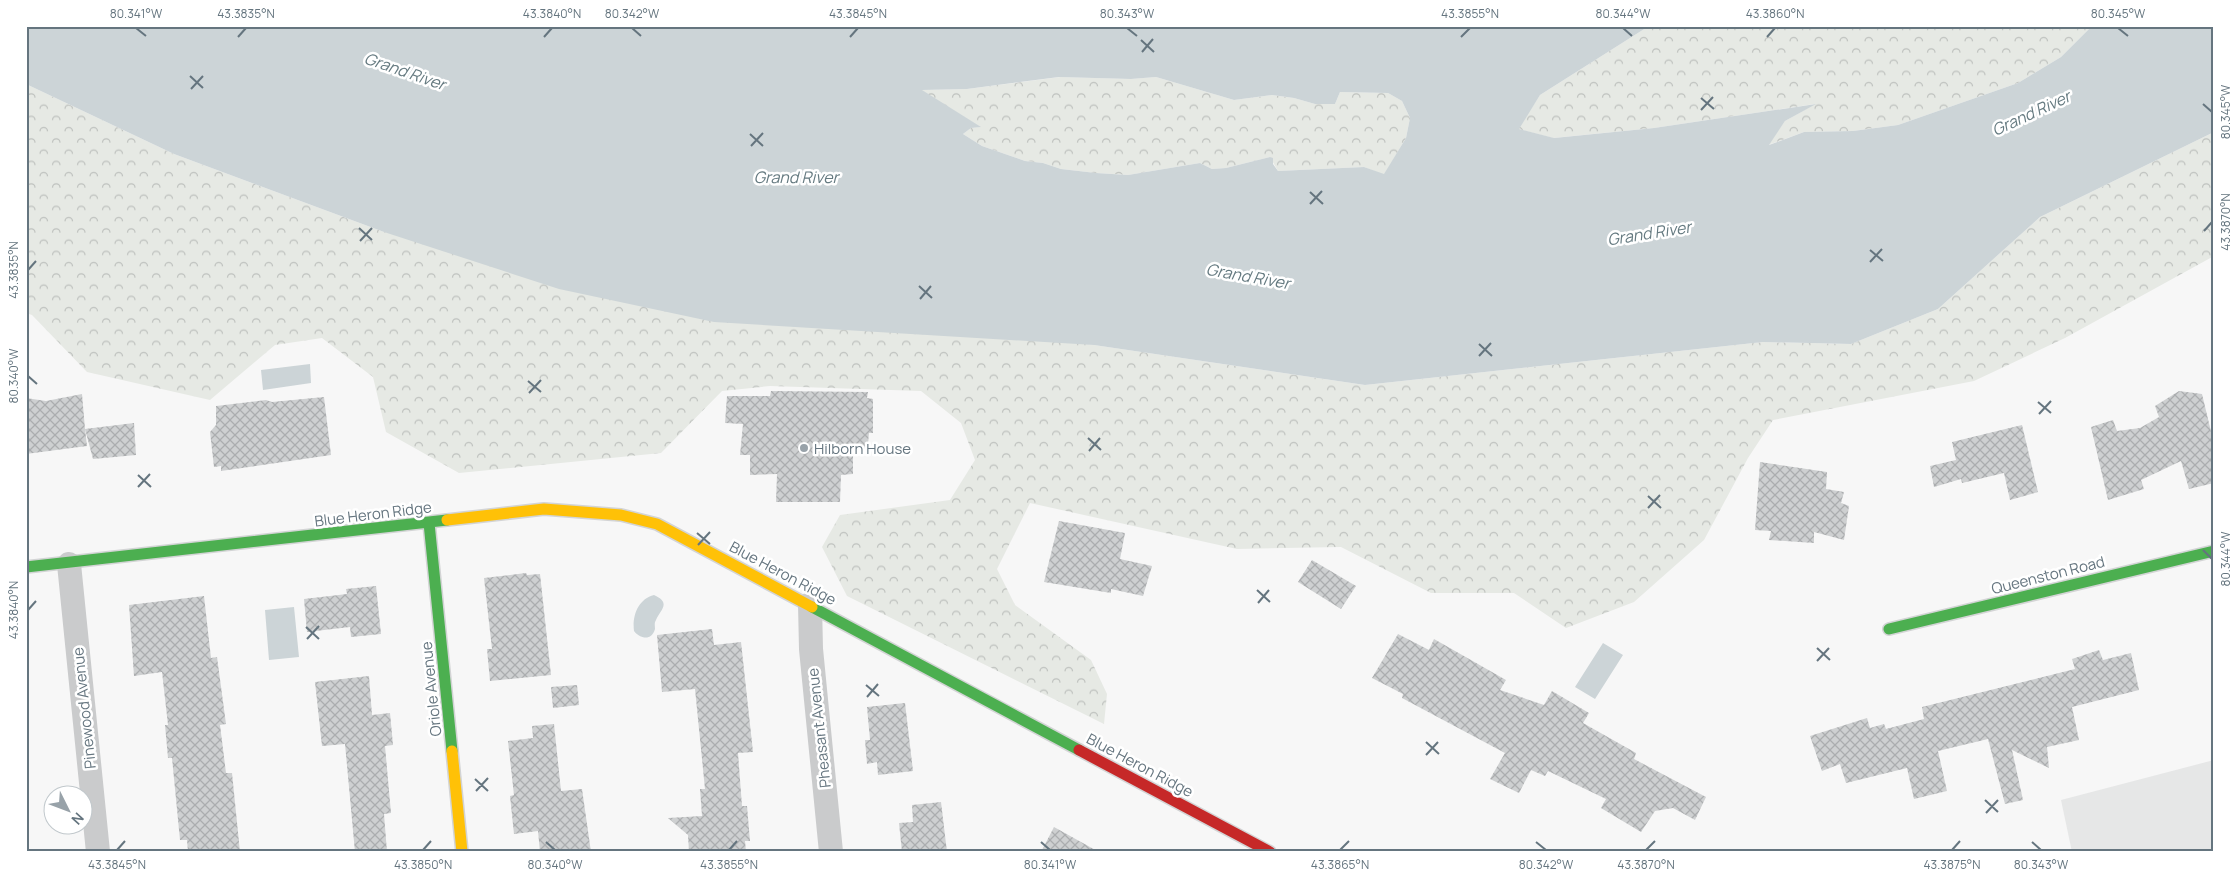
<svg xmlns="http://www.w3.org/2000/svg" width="2240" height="878" font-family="Manrope,sans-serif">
	<defs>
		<pattern id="forest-crowns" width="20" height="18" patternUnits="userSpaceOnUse" patternTransform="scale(1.25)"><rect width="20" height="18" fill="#e6e9e4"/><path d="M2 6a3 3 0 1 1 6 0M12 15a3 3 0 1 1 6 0" fill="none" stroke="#bec1be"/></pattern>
		<pattern id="building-cross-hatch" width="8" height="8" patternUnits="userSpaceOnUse" patternTransform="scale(1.25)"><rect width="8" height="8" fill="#ced0d1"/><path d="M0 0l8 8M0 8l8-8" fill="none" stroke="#abadaf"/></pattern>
	</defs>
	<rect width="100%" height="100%" fill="#f7f7f7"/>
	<path fill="#e6e7e7" d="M2214 760V852H2072L2061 800Z"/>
	<path fill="url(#forest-crowns)" d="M1649 26H2092L2061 57 2018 83 1898 125 1853 131 1804 132 1768 145 1785 121 1815 104 1654 128 1553 138 1518 129 1540 95Z
		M1060 77 1131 79 1156 77 1234 100 1272 95 1294 98 1315 104H1335L1340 92 1388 93 1402 101 1410 118 1406 138 1384 175 1364 167 1278 171 1270 157 1226 168 1212 169 1200 163 1128 175 1096 173 1061 169 1043 163 1025 161 982 146 963 134 971 128 980 127 921 90 967 89Z
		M26 84 174 154 384 232 1094 345 1365 385 1763 342 1851 344 1938 309 2040 217 2214 132V256L2065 338 1974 381 1773 420 1748 458 1704 540 1634 602 1566 628 1514 593H1431L1341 547 1237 549 1030 503 997 569 1015 605 1091 660 1107 694 1104 724 847 596 822 547 840 515 950 500 975 460 961 423 921 391 770 386 722 391 661 453 459 473 386 432 373 377 322 338 275 345 210 400 87 372 32 315 26 313Z"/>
	<path fill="#ccd4d7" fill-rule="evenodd" d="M26 26H1649L1540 95 1519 129 1554 138 1654 128 1816 104 1785 121 1769 145 1804 132 1853 131 1898 125 2018 83 2061 57 2092 26H2214V132L2040 217 1938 309 1851 344 1763 342 1365 385 1094 345 714 322 559 289 384 232 174 154 26 84ZM1059 77 1131 79 1156 77 1234 100 1272 95 1294 98 1315 104H1335L1340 92 1388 93 1402 101 1410 118 1406 138 1384 174 1364 167 1278 171 1273 164V158L1270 157 1226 168 1212 169 1200 163 1128 175 1096 173 1061 169 1043 163 1025 161 982 146 963 134 971 128 981 127 922 90 967 89Z
		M310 364 311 383 263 390 261 370Z
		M654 595C672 603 660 610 656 620 654 623 655 626 655 629 652 641 640 639 634 631 632 616 638 599 654 595Z
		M294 607 299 657 269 660 265 610Z
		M1603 643 1623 655 1595 699 1575 687Z"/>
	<path fill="url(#building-cross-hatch)" d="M771 391 868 392 867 398 873 399V433H869L867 454H853V474L841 475 840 502H776L777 474 750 475V455H740L743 424 725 423 727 396H770Z
		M2179 391 2202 394 2214 444V483L2189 489 2181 461 2141 480 2144 489 2108 500 2091 427 2113 420 2117 431 2140 428 2159 417 2155 406Z
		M82 394 85 429 134 423 136 455 93 459 85 429 87 446 26 454V398L46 401Z
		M324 397 331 455 221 471V466L214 467 210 432 216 425V406L266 400 272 402Z
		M2022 425 2038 492 2010 500 2004 473 1962 483 1961 479 1934 487 1930 466 1956 460 1952 442Z
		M1760 462 1827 472 1826 489 1844 492 1841 503 1849 506 1844 540 1814 532V543L1769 540 1771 531 1755 530Z
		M1059 521 1125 533 1120 559 1152 566 1143 596 1111 589V593L1044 582Z
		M1312 560 1356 586 1341 609 1298 582Z
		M526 573 527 575 540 574 551 675 490 681 487 649H492L484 578Z
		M376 586 381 634 351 637 350 627 307 632 304 599 347 594 346 589Z
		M204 596 211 658 217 657 226 724 220 725 226 773H232L240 852H188L187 840H180L172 758H168L165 725H168L162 672 134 676 129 605Z
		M712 629 714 645 741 642 753 752 738 753 742 806H747L750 841H745L746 852H689L688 835 668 818 702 816 700 789H705L695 689 662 692 657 635Z
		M1398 634 1429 650 1434 639 1506 680 1500 690 1544 705 1552 691 1589 713 1583 723 1636 753 1634 759 1706 797 1695 820 1673 808 1655 811 1641 832 1601 808 1606 799 1548 771 1545 776 1531 770 1519 793 1490 779 1505 753 1402 698 1403 694 1372 678Z
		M2099 650 2103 660 2131 653 2139 690 2072 707 2079 740 2047 747 2049 768 2012 750 2023 800 2005 804 1988 739 1938 751 1947 791 1914 799 1907 768 1846 783 1840 764 1822 771 1810 736 1867 718 1870 728 1884 724 1886 729 1924 719 1922 707 2075 669 2072 659Z
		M369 676 372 715 390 713 393 745 385 746 391 813 384 814 387 852H355L345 744 322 746 315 682Z
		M577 685 579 705 553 708 551 687Z
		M905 703 913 771 878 775 877 762 867 764 865 740H870L867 707Z
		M554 724 561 791 582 789 591 852H540L538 831 514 834 510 796 514 795 508 741 533 738 532 726Z
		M941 802 947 852H902L899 823 913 822 912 805Z
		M1054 827 1099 852H1041Z"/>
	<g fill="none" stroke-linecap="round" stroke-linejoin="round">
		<defs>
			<path id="fast" d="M429 523 452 751
				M26 567 447 520
				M812 607 1079 750
				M1889 629 2214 551"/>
			<path id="slow" d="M447 520 544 509 621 515 657 524 812 607
				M452 751 462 852"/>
			<path id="jam" d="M1079 750 1270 852"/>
		</defs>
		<use href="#fast" stroke="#d3d4d5" stroke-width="14"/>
		<use href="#slow" stroke="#d3d4d5" stroke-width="14"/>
		<use href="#jam" stroke="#d3d4d5" stroke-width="14"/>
		<path stroke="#cacbcc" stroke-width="24" d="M69 564 98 852
			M810 604 811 649 831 852"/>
		<use href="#fast" stroke="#4caf50" stroke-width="11"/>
		<use href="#slow" stroke="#ffc107" stroke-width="11"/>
		<use href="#jam" stroke="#c62828" stroke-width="11"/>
	</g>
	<path fill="none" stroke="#65757f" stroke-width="2" d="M136 28 146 36M632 28 641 36M1127 28 1137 36M1623 28 1632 36M2118 28 2128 36M238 37 246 28M544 37 552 28M850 37 858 28M1461 37 1470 28M1767 37 1775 28M1141 40 1154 52M1142 52 1153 39M190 76 203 88M191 89 203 76M1701 98 1714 109M2203 104 2212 112M1701 110 1713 97M750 134 763 146M751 146 763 133M1310 192 1323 204M1310 204 1322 191M359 228 372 240M2204 231 2212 222M360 241 372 228M1870 250 1883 261M1870 262 1882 249M28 270 36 261M919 286 932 298M920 299 931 286M1479 344 1492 356M1479 356 1491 343M28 376 37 384M528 381 541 392M529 393 541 380M2038 402 2051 413M2039 414 2051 401M1088 438 1101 450M1089 451 1100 438M138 475 151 487M138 487 150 474M1648 496 1661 508M1648 508 1660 495M697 533 710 544M698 545 710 532M2203 550 2212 559M1257 590 1270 602M1258 603 1269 590M28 610 36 601M306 627 319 639M307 639 319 626M1817 648 1830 660M1817 661 1829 648M866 685 879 696M867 697 878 684M1426 742 1439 754M1426 755 1438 742M475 779 488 791M476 791 488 778M1985 800 1998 812M1986 813 1998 800M546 842 555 850M1041 842 1050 850M1536 842 1546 850M2032 842 2041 850M117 850 125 841M423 850 431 841M729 850 737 841M1340 850 1349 841M1646 850 1655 841M1952 850 1960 841"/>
	<circle fill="#98a2a9" stroke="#fff" stroke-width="2" cx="804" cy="448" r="5"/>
	<g text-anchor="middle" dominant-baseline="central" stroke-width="5" stroke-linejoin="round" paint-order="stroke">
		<g font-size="15" fill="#65757f" stroke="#fff" text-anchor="start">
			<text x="814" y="448">Hilborn House</text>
		</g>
		<g font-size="15" fill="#65757f" stroke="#fff">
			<text transform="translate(373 514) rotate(-7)">Blue Heron Ridge</text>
			<text transform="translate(783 573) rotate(28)">Blue Heron Ridge</text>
			<text transform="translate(2048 575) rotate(-14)">Queenston Road</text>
			<text transform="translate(431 689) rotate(-96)">Oriole Avenue</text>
			<text transform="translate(84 708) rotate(-96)">Pinewood Avenue</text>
			<text transform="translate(819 728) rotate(-96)">Pheasant Avenue</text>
			<text transform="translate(1140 765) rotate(28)">Blue Heron Ridge</text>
		</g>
		<g font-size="16" font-style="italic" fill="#657a80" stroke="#fff">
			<text transform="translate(405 71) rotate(19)">Grand River</text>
			<text transform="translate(2031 113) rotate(-25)">Grand River</text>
			<text x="796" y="177">Grand River</text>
			<text transform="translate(1649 233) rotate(-9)">Grand River</text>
			<text transform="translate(1248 276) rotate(10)">Grand River</text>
		</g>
	</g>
	<rect width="2240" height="878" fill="none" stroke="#ffffff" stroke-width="55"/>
	<g transform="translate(68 810) rotate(132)"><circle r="24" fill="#ffffff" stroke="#c1c8cc"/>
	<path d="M0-4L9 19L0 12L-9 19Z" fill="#98a2a9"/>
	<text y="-8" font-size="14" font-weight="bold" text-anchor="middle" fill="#65757f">N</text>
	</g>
	<rect x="28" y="28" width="2184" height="822" fill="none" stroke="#65757f" stroke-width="2"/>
	<g font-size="12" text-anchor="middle" fill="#65757f">
		<text x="136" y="18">80.341°W</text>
		<text x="246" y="18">43.3835°N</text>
		<text x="552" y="18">43.3840°N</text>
		<text x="632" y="18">80.342°W</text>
		<text x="858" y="18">43.3845°N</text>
		<text x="1127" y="18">80.343°W</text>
		<text x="1470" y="18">43.3855°N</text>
		<text x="1623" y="18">80.344°W</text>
		<text x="1775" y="18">43.3860°N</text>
		<text x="2118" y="18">80.345°W</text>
		<text transform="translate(2226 112) rotate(-90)" y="4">80.345°W</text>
		<text transform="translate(2226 222) rotate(-90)" y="4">43.3870°N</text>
		<text transform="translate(14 270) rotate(-90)" y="4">43.3835°N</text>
		<text transform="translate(14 376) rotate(-90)" y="4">80.340°W</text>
		<text transform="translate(2226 559) rotate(-90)" y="4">80.344°W</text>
		<text transform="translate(14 610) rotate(-90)" y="4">43.3840°N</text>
		<text x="117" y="869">43.3845°N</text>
		<text x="423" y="869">43.3850°N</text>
		<text x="555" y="869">80.340°W</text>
		<text x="729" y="869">43.3855°N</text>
		<text x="1050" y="869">80.341°W</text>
		<text x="1340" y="869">43.3865°N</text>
		<text x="1546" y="869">80.342°W</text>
		<text x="1646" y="869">43.3870°N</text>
		<text x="1952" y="869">43.3875°N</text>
		<text x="2041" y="869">80.343°W</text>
	</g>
</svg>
